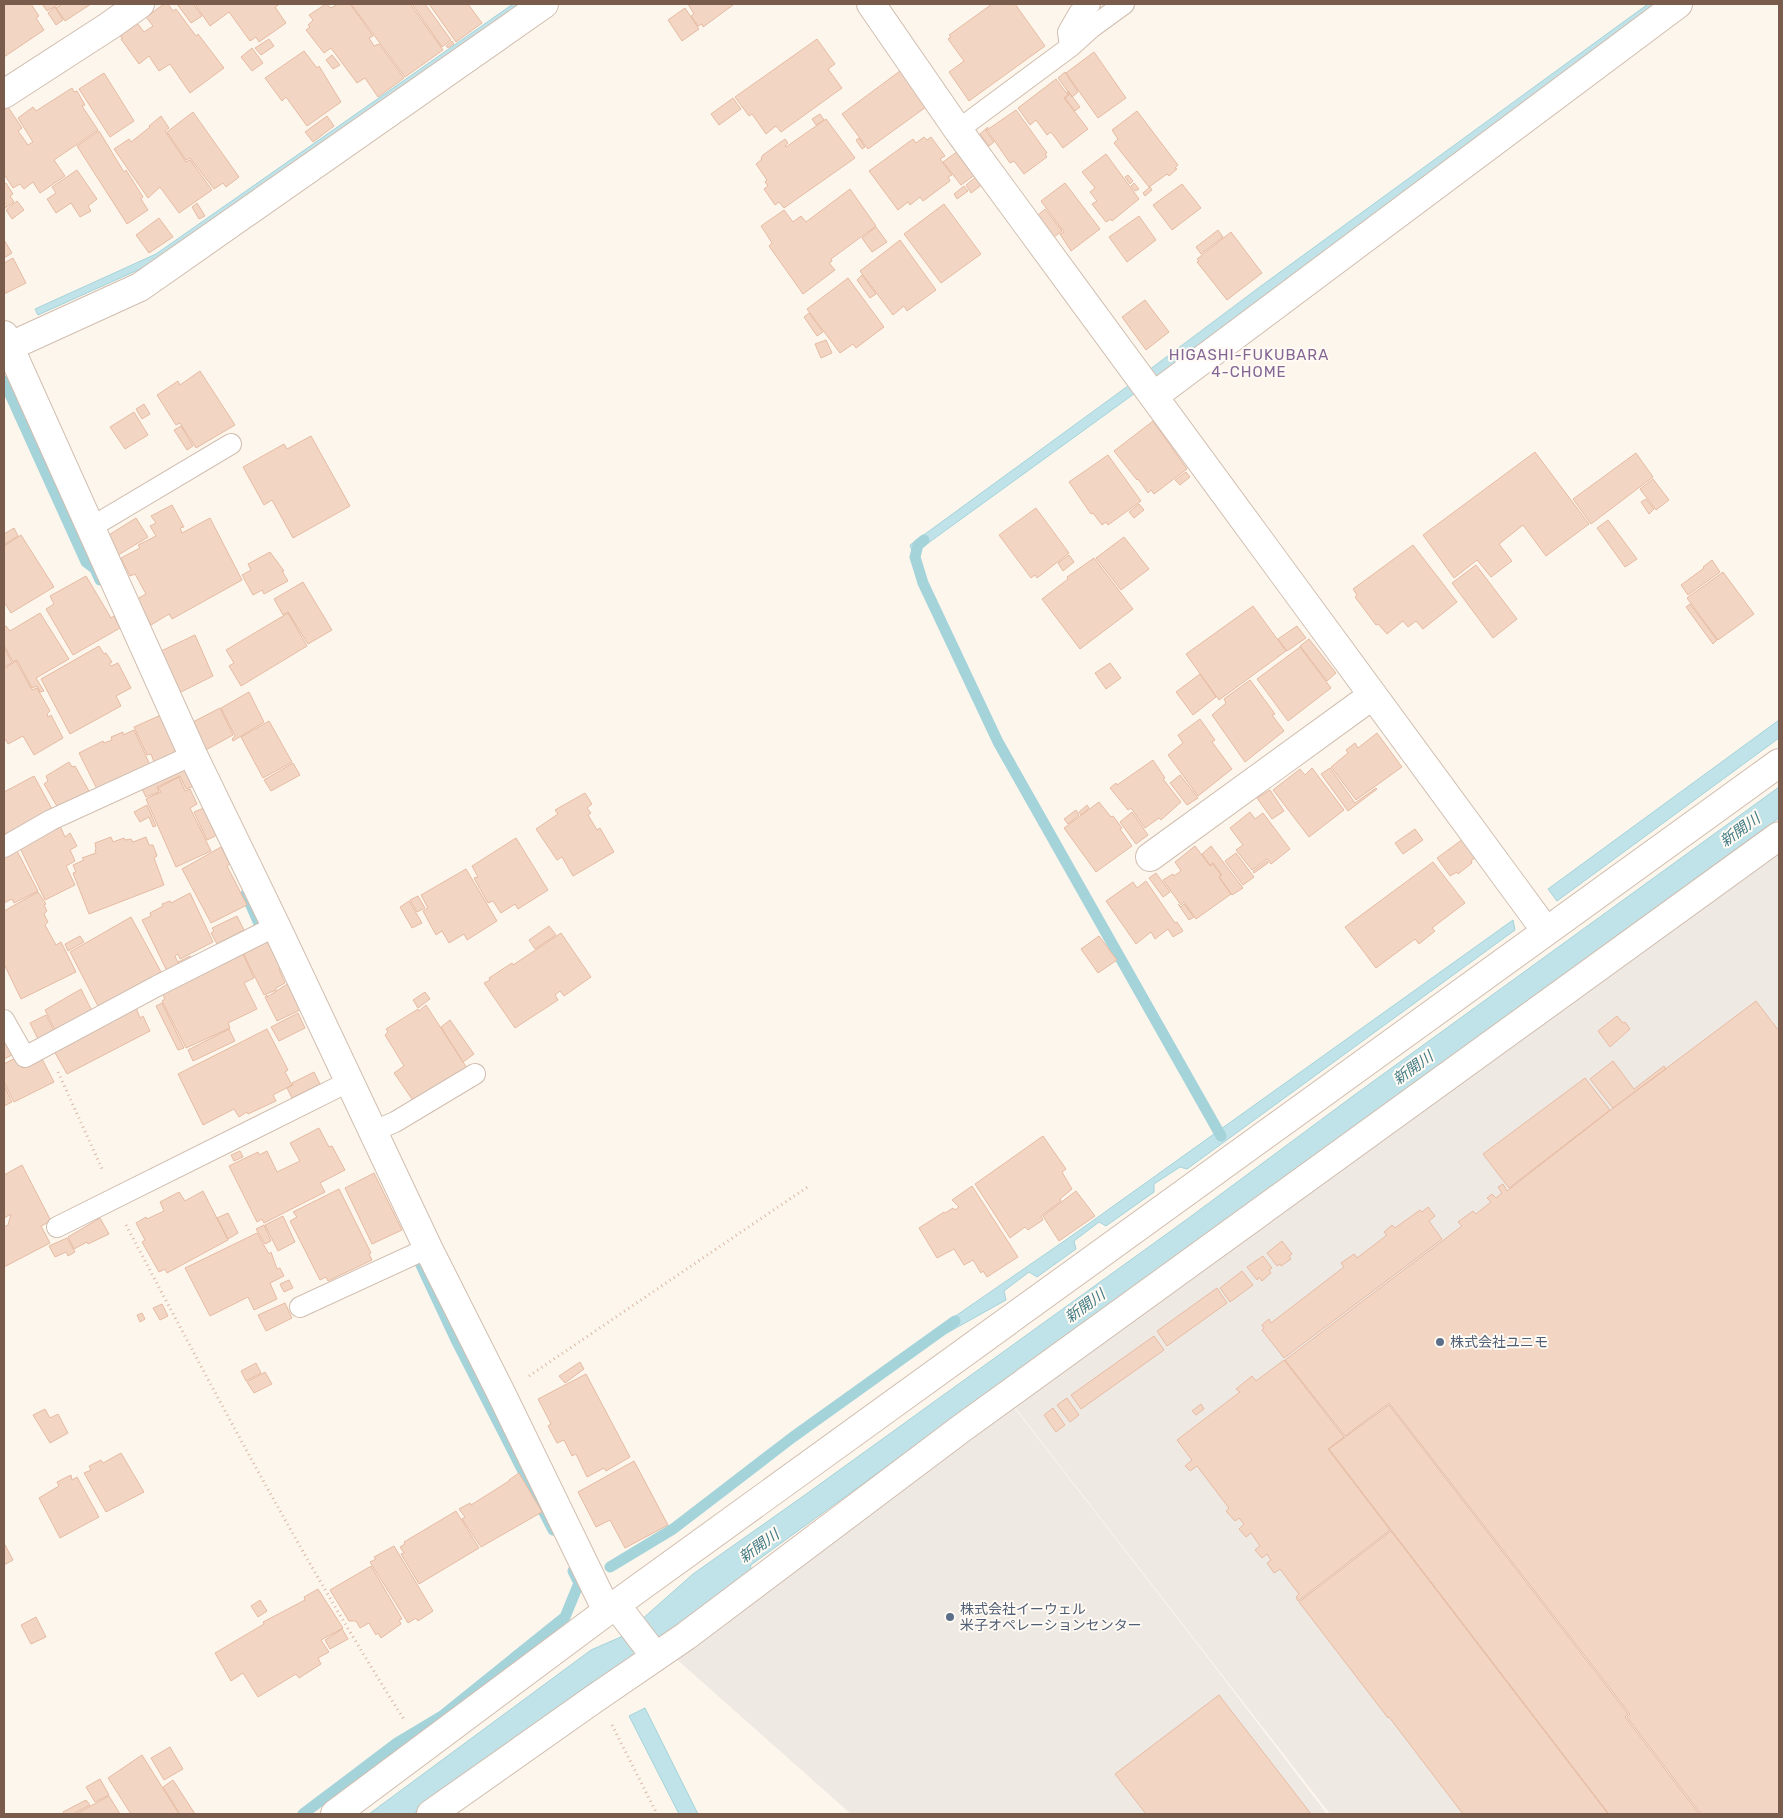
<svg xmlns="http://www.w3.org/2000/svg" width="1783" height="1818" font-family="Rubik,'Noto Sans JP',sans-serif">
	<rect width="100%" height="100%" fill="#fdf6ec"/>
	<path fill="#efe9e4" d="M1779 853V1814H1330L1013 1405Z
		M1013 1406 1211 1662 1327 1814H851L673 1656Z"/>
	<path fill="#bfe3e8" stroke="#a5d3da" d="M513 4H524L158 261 38 315 35 309 156 254Z
		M1648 4H1666L1435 175 1230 322 1155 378 1149 370 1261 286Z
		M1132 383 1138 391 913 554 910 545Z
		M1779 720V738L1557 901 1548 889Z
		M1779 787V818L751 1565 749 1579 671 1633 657 1638 601 1686 591 1683 413 1814H369L591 1650 623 1636 693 1574 802 1497 1186 1220 1353 1096Z
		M1513 920 1515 930 1187 1169 1180 1167 1154 1184V1192L1106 1226 1099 1222 1074 1241 1076 1249 1037 1277 1029 1272 1004 1291 1006 1300 947 1333 941 1326 1070 1237Z
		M645 1708 698 1814H679L629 1716Z"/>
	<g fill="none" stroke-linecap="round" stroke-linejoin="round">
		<path stroke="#a5d3da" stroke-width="11" d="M4 381 86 562 95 569 100 580
			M924 540 918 545 915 557 923 583 998 742 1221 1136
			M246 894 260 926 267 935
			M420 1263 456 1340 553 1530
			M610 1567 673 1529 793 1437 955 1321
			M303 1814 397 1743 442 1716 565 1617 579 1583 573 1571"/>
	</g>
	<path fill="#f3d5c3" stroke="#e6bba3" d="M4 4H31L39 16 36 18 44 30 4 57Z
		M42 4H59L47 11Z
		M62 4H91L65 21 56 8Z
		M164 4H168L173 11 176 9 196 36 198 34 224 68 190 93 170 64 159 71 149 56 139 64 121 39 123 38 120 36 137 23 144 32 153 26 146 17Z
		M177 4H193L202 16 191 23Z
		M195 4H280L275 7 286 23 259 42 256 37 250 41 229 12 210 26Z
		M326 4 331 8 338 4H350L373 36 369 38 374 46 379 44 404 78 378 97 365 78 357 83 331 48 324 53 306 30 310 27 308 25 313 20 309 15Z
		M351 4H410L443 50 405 77Z
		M412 4H425L451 40 442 47Z
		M429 4H468L482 23 456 42Z
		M688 4H732L733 5 703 27 702 24 698 26 691 16 694 14Z
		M992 4H1015L1045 46 969 101 949 72 964 61 948 39 951 37 949 35Z
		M55 7 63 20 56 25 48 13Z
		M685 8 699 29 682 41 668 20Z
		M269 39 274 46 261 55 255 48Z
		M817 39 835 64 828 69 842 88 781 132 776 126 766 134 752 114 749 116 735 97Z
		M452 41 454 44 448 48 446 46Z
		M252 48 263 63 252 71 241 57Z
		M304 51 317 68 319 66 341 102 307 126 286 97 282 101 265 78Z
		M1094 52 1126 98 1098 118 1066 73Z
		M332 55 340 65 333 69 326 60Z
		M900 71 926 107 868 149 842 114Z
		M1065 72 1078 92 1072 97 1058 78Z
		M104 73 134 121 110 137 79 89Z
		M1056 79 1068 95 1064 98 1088 129 1063 148 1051 132 1047 135 1036 120 1030 125 1018 108Z
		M72 88 74 92 77 91 85 105 82 106 98 130 54 160 65 176 40 193 33 182 24 189 20 184 13 188 4 174V110L8 107 22 128 18 131 28 145 33 142 18 118 33 107 36 111Z
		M1068 91 1080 107 1075 111 1065 98 1069 95 1067 92Z
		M733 98 741 109 719 125 711 114Z
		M1016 110 1047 153 1045 154 1047 157 1024 174 1014 161 1010 163 987 130Z
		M1137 111 1178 165 1175 168 1177 169 1169 176 1167 174 1149 187 1114 143 1118 139 1112 130Z
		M193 112 239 177 226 187 223 183 214 189 190 158 186 160 167 132Z
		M820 114 824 120 816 125 812 119Z
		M161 116 169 128 165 131 186 162 190 160 212 190 179 213 160 187 148 198 114 149 129 139 131 142 150 127 149 126Z
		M327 116 334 126 313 142 305 132Z
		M826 119 855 158 784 208 779 202 775 205 764 189 768 186 765 182 767 180 756 164 762 159 761 158 763 155 785 139 788 143 785 146 786 147Z
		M988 127 986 131 994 142 989 146 980 134Z
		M99 131 124 172 126 170 143 197 141 199 148 210 127 224 77 146Z
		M924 137 927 140 931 137 945 156 940 159 952 175 948 177 950 181 923 201 920 197 910 205 908 202 898 210 869 171 913 139 916 143Z
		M859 138 865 147 862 149 856 140Z
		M958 151 976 174 961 185 943 162Z
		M1106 154 1139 199 1112 221 1111 219 1106 222 1092 204 1097 201 1090 192 1095 188 1082 172Z
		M77 170 97 199 88 206 91 211 80 217 71 203 56 213 47 199 56 193 52 187Z
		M1128 175 1133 181 1130 184 1125 177Z
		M977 176 983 184 971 193 966 185Z
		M6 183 13 194 10 196 14 202 4 209V185Z
		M1065 183 1100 229 1071 251 1060 234 1064 232 1041 201Z
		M1134 183 1139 189 1135 191 1131 186Z
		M1182 184 1201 208 1172 230 1153 205Z
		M964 186 968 191 957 199 954 194Z
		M1150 187 1152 190 1145 196 1143 193Z
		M850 189 876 226 831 259 832 261 829 263 835 270 803 294 769 246 772 243 761 226 784 210 793 222 801 216 806 222Z
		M17 201 24 210 12 219 6 210Z
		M197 203 205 216 199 219 192 207Z
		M944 204 981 254 941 283 904 234Z
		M1045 209 1062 231 1054 237 1038 215Z
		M1139 216 1156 240 1127 262 1109 237Z
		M159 218 173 237 149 253 136 235Z
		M876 227 887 242 872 252 862 238Z
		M1218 230 1223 237 1201 254 1196 247Z
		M1231 232 1262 273 1227 300 1197 262 1199 261 1197 259Z
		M4 240 12 253 4 258Z
		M900 240 936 290 907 311 904 306 893 315 860 271Z
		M13 258 26 283 4 294V263Z
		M862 275 876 294 870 298 857 280Z
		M848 278 884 327 856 348 853 344 840 353 807 309Z
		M1145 300 1169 332 1146 350 1122 317Z
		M809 313 823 332 817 336 804 317Z
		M826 340 832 353 821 358 815 344Z
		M200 371 235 425 196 448 180 423 176 425 157 395 178 381 180 385Z
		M144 404 150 414 142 419 136 409Z
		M134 412 148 435 125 449 110 427Z
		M1153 421 1187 469 1154 494 1151 490 1148 493 1138 479 1137 480 1114 451Z
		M181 426 193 446 187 450 174 430Z
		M311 436 350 506 293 538 272 500 264 505 243 467 284 444 287 449Z
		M1535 452 1589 524 1546 556 1523 525 1499 544 1512 561 1491 577 1477 560 1454 578 1423 535Z
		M1636 453 1653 477 1591 524 1573 499Z
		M1108 455 1141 501 1108 525 1106 522 1102 525 1093 513 1091 514 1069 482Z
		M1186 472 1190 477 1180 485 1175 480Z
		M1653 479 1669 500 1656 510 1640 489Z
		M1646 499 1654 509 1649 514 1641 502Z
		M1139 504 1144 510 1134 518 1129 512Z
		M172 505 184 527 180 528 182 533 210 518 242 580 172 619 169 614 151 625 137 599 146 594 135 574 130 576 121 558 140 548 138 545 156 536 150 526 156 523 151 516Z
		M1036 508 1069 553 1037 578 1035 575 1031 578 999 535Z
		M136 518 148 537 115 557 104 538Z
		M1608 520 1637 559 1625 567 1597 528Z
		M14 528 18 536 4 545V534Z
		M21 535 54 587 11 613 4 602V546Z
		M1124 537 1149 569 1121 590 1096 558Z
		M1413 545 1457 602 1423 629 1416 621 1408 627 1403 621 1387 634 1378 624 1376 625 1355 597 1357 595 1353 589Z
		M270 552 284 571H282L288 581 264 594 262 590 253 595 242 575 251 570 248 564Z
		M1069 555 1074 562 1063 571 1058 563Z
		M1094 558 1133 609 1080 649 1042 599 1068 579 1067 577Z
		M1712 560 1720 572 1688 595 1681 585 1704 568 1703 567Z
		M1476 565 1517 619 1493 638 1452 583Z
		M1723 572 1754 614 1718 640 1687 598Z
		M86 576 111 618 114 616 120 628 73 655 46 609 54 604 50 596Z
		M303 582 332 630 308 644 288 612 283 615 274 599Z
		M1690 604 1717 640 1713 644 1686 607Z
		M1253 606 1286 651 1219 700 1186 654Z
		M40 613 69 659 36 678 44 691 40 692 37 686 32 688 17 660 13 662 5 647 4 648V627L6 626 10 631Z
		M288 613 307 646 241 686 229 666 234 663 226 650Z
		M1297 626 1306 638 1287 651 1278 639Z
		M195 635 213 676 179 693 161 651Z
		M1309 639 1336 673 1327 681 1300 646Z
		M99 646 104 654 106 653 112 662 109 664 111 666 118 663 131 688 116 696 121 706 70 734 41 679Z
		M1300 647 1331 688 1288 721 1257 679Z
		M5 649 12 663 4 667V650Z
		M16 661 32 690 37 688 50 711 47 714 48 717 51 715 63 738 34 755 23 736 8 744 6 740 4 741V669Z
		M1110 663 1121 678 1106 689 1095 673Z
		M1200 674 1216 697 1193 715 1176 692Z
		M1250 680 1275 714 1272 715 1284 731 1245 762 1212 715 1226 703 1224 699Z
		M249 692 264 722 233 741 232 739 235 736 221 708Z
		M220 708 233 735 204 751 189 724Z
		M161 715 177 753 154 762 151 754 147 755 134 727Z
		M1200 719 1215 740 1212 742 1232 769 1198 796 1168 755 1183 743 1178 735Z
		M269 721 292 762 263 778 241 737Z
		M134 730 150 765 97 789 79 753 103 741 104 743 112 740 111 737 123 732V735Z
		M1377 733 1402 767 1356 800 1331 767 1348 753 1346 750 1355 743 1358 748Z
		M1153 760 1165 778 1163 779 1181 802 1161 820 1159 818 1145 828 1131 808 1128 810 1110 788 1116 783 1117 785Z
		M69 762 72 767 75 766 89 791 58 808 44 784 48 781 46 776Z
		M293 763 300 775 271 791 264 780Z
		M186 767 194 786 186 789 180 776 157 787 159 792 146 797 141 787Z
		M1312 768 1344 810 1309 837 1273 790 1300 769 1305 775Z
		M1330 768 1355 803 1376 788 1377 789 1348 811 1321 774Z
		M1180 775 1198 798 1187 805 1170 783Z
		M34 776 52 809 4 835V792Z
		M179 777 185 791 190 789 197 804 190 808 211 851 176 867 146 799 161 792 158 788Z
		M1270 790 1284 811 1272 819 1257 798Z
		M585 793 592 804 587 808 591 813 588 815 597 830 600 828 614 852 573 876 562 857 557 860 536 829 558 814 555 810Z
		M1099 802 1111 817 1113 816 1122 828 1120 829 1132 846 1096 872 1064 828Z
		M147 805 156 826 153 827 149 817 140 822 134 812Z
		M1087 805 1089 808 1081 815 1079 812Z
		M204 808 217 835 207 840 194 812Z
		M1076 810 1079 815 1068 824 1064 819Z
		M1132 812 1148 835 1136 844 1120 822Z
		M1250 812 1255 819 1263 813 1290 849 1271 864 1267 859 1252 870 1236 850 1243 845 1230 828Z
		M60 826 65 837 70 833 77 846 70 850 75 861 66 866 75 885 45 900 19 846Z
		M1415 829 1423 840 1403 854 1395 843Z
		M111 837 113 842 124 838 125 840 131 839 133 842 146 837 149 845H153L157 856 154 858 164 885 89 914 73 873 76 872 73 865 84 860 82 858 96 853 95 850 96 849 95 843Z
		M516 838 548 890 518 909 515 904 501 913 493 901 488 903 474 878 478 877 472 866Z
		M1463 839 1477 856 1471 861 1472 863 1458 874 1457 872 1450 876 1437 858Z
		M1195 846 1210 866 1213 864 1221 875 1219 877 1231 894 1196 919 1184 902 1181 905 1163 880 1173 874 1174 876 1181 871 1175 862Z
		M1211 846 1243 888 1232 895 1219 877 1222 875 1213 863 1210 865 1202 854Z
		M221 847 230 864 227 866 247 905 211 923 182 869Z
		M16 849 38 891 14 903 12 899 4 903V855Z
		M1236 853 1254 877 1243 885 1225 861Z
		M1267 861 1268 863 1254 873 1253 871Z
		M1433 862 1465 903 1432 928 1435 931 1419 944 1415 939 1376 968 1345 927Z
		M466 869 497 921 467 940 464 934 449 943 442 931 436 935 423 911 428 908 421 895Z
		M1156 873 1170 892 1163 897 1149 878Z
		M1146 881 1175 923 1177 922 1183 931 1173 937 1168 929 1155 939 1151 932 1136 944 1106 901 1133 882 1137 888Z
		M38 892 46 904 44 905 47 911 44 914 48 922 45 925 56 945 61 942 76 972 21 999 4 964V911Z
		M190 893 213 942 180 959 178 954 175 956 180 967 168 973 142 920 151 916 150 913 163 906 162 904 170 901 171 903Z
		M418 896 425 908 417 912 410 900Z
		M409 901 422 923 412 928 400 907Z
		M1178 904 1181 907 1184 904 1194 917 1189 920Z
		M237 916 244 930 217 944 211 933 214 931 212 928Z
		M131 917 161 972 99 1008 70 952Z
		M549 926 556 935 535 949 529 940Z
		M561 933 591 977 564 996 560 991 555 995 558 1000 515 1028 484 983 490 980 489 978 512 963 513 965Z
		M80 936 84 942 68 951 65 944Z
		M1099 936 1117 960 1098 973 1081 949Z
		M266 939 281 968 279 969 285 983 276 988V990L264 995 242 951Z
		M243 954 254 978 244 983 257 1009 228 1023 230 1028 186 1048 162 1001 165 999 161 991 194 975 195 978Z
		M190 956 193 961 181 967 178 962Z
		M289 983 302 1009 277 1021 265 997 267 995V997Z
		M81 989 93 1013 56 1032 45 1010Z
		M425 992 430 999 418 1008 413 1000Z
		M1756 1001 1779 1031V1814H1701L1627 1717 1630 1714 1389 1403 1345 1436 1285 1360 1462 1226 1458 1222 1473 1211 1476 1214 1491 1202 1487 1198 1492 1194 1496 1198 1502 1193 1498 1187 1503 1184 1507 1191 1612 1109Z
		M162 1003 184 1048 178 1050 156 1006Z
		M135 1005 140 1018 143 1016 150 1031 67 1074 54 1051Z
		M426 1005 467 1068 414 1102 394 1073 404 1066 385 1035 388 1032 386 1029 418 1009 419 1011Z
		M298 1013 305 1028 279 1041 271 1027Z
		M46 1015 55 1033 39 1041 30 1023Z
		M1617 1016 1623 1023 1625 1022 1630 1029 1610 1047 1598 1031Z
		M450 1020 474 1054 463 1062 441 1027Z
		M229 1029 235 1041 193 1061 188 1050Z
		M267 1029 288 1070 285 1072 292 1085 273 1095 276 1101 248 1114 247 1112 239 1117 234 1109 203 1125 178 1074Z
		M4 1038 12 1055 4 1059Z
		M17 1057 23 1068 41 1057 54 1082 14 1102 4 1082V1064Z
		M1613 1061 1634 1089 1664 1066 1666 1069 1613 1108 1590 1079Z
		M314 1072 320 1084 292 1098 287 1088 293 1085 292 1083Z
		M1585 1078 1610 1110 1509 1188 1483 1154Z
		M4 1085 12 1102 4 1106Z
		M319 1128 329 1147 332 1146 345 1170 320 1183 325 1192 264 1223 262 1219 257 1222 229 1166 258 1152 259 1155 267 1151 277 1172 300 1161 290 1143Z
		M1043 1136 1066 1169 1062 1172 1072 1189 1060 1199 1061 1201 1041 1216 1043 1220 1028 1230 1025 1227 1010 1238 975 1184Z
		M240 1151 243 1157 234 1161 231 1155Z
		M22 1165 51 1221 41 1226 50 1243 4 1267V1227L8 1225 11 1214 4 1218V1175Z
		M374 1173 402 1230 372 1244 345 1188Z
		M972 1186 1018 1257 987 1277 983 1271 981 1273 973 1260 964 1265 954 1249 937 1258 919 1228 944 1212 945 1213 953 1208 955 1210 959 1207 952 1200Z
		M339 1189 371 1253 369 1254 372 1260 328 1281 326 1277 320 1280 290 1221 297 1217 293 1212Z
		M203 1191 228 1240 167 1273 165 1269 159 1272 142 1242 145 1240 136 1223 146 1217 147 1219 164 1211 160 1202 179 1192 185 1201Z
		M1076 1191 1095 1216 1059 1241 1043 1216Z
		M1428 1207 1435 1216 1429 1221 1442 1239 1284 1358 1262 1330 1264 1328 1262 1325 1269 1319 1271 1323 1344 1267 1341 1263 1354 1254 1357 1258 1387 1235 1384 1232 1392 1225 1395 1228 1420 1210 1422 1212Z
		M228 1213 238 1233 228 1239 217 1218Z
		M283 1216 295 1242 278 1251 265 1225Z
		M100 1218 109 1234 88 1244 87 1242 74 1249 68 1237Z
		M264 1225 271 1241 265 1244 256 1229Z
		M257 1233 269 1254 271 1252 277 1269 280 1268 284 1276 270 1283 277 1299 254 1310 248 1297 210 1316 185 1268Z
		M67 1238 75 1252 68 1256 66 1252 55 1257 49 1246Z
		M1282 1241 1292 1254 1289 1256 1291 1259 1281 1266 1280 1264 1277 1266 1267 1253Z
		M1263 1256 1272 1268 1269 1270 1271 1273 1262 1281 1259 1277 1257 1280 1247 1267Z
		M1242 1271 1253 1285 1230 1302 1220 1288Z
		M289 1280 293 1288 284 1292 280 1284Z
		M1217 1288 1227 1303 1167 1346 1157 1331Z
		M285 1303 292 1318 266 1331 258 1315Z
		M162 1304 168 1316 160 1320 153 1308Z
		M142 1313 145 1319 140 1322 137 1315Z
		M1154 1336 1164 1350 1081 1409 1071 1395Z
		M1284 1360 1344 1437 1328 1449 1390 1530 1298 1601 1296 1597 1299 1594 1280 1569 1274 1573 1267 1563 1271 1560 1267 1554 1262 1558 1255 1550 1260 1546 1251 1533 1246 1537 1239 1529 1244 1524 1239 1518 1235 1521 1226 1511 1229 1508 1197 1466 1190 1471 1185 1466 1192 1460 1177 1440 1240 1392 1236 1389 1252 1376 1256 1381Z
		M580 1362 584 1369 565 1383 559 1376Z
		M256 1363 261 1373 246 1381 241 1371Z
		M265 1372 272 1384 254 1393 247 1382Z
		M586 1374 630 1457 606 1471 604 1468 587 1477 576 1454 572 1456 564 1440 557 1443 548 1426 551 1424 538 1399Z
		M1067 1398 1079 1415 1070 1422 1057 1405Z
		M1201 1404 1204 1409 1196 1415 1192 1411Z
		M1389 1405 1628 1714 1625 1717 1699 1814H1609L1329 1449Z
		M1053 1408 1065 1425 1056 1432 1044 1415Z
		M45 1409 50 1418 58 1414 68 1433 50 1443 33 1415Z
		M121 1453 144 1492 106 1512 84 1473 91 1470 89 1466 101 1460 103 1463Z
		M634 1461 668 1525 625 1548 610 1520 596 1527 578 1492Z
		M519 1473 542 1512 481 1547 462 1519 465 1517 459 1509 470 1503 471 1505 509 1481V1480Z
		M71 1475 72 1480 77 1477 99 1517 60 1538 39 1498 59 1486 57 1482Z
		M456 1511 479 1548 419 1584 401 1554 404 1553 400 1547 405 1544 404 1542Z
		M1391 1531 1608 1814H1463L1389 1717 1388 1718 1299 1602Z
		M4 1543 13 1560 4 1565Z
		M394 1546 433 1611 418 1621 416 1618 408 1623 370 1562 376 1559 374 1557Z
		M371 1566 402 1619 399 1620 401 1624 381 1638 378 1633 376 1635 369 1623 360 1628 356 1621H349L330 1590Z
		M318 1589 343 1628 321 1640 329 1652 318 1658 321 1664 299 1678 296 1674 258 1697 243 1673 231 1681 215 1653 264 1624 263 1622 305 1600 304 1597Z
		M260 1600 267 1611 258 1617 251 1606Z
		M36 1617 46 1637 31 1644 21 1625Z
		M342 1629 348 1639 330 1649 325 1640Z
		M1219 1695 1311 1814H1146L1115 1774Z
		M170 1747 183 1769 164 1780 151 1758Z
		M142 1755 179 1814H131L108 1778Z
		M100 1779 109 1795 95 1802 86 1787Z
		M173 1780 195 1814H180L163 1787Z
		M109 1796 120 1814H76Z
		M86 1800 90 1805 73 1814H64L63 1812Z"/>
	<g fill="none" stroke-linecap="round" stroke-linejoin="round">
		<defs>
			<path id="service" d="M1070 47 1068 32 1079 13 1090 4
				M958 130 1070 47 1091 28 1124 4
				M90 528 231 444
				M4 847 51 820 193 755
				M4 1020 25 1057 157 986 276 926
				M374 1131 395 1122 475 1074
				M57 1227 350 1081
				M300 1307 428 1248"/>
			<path id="minor" d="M871 4 958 130 1546 931
				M4 94 109 26 140 4
				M4 335 193 755 276 926 428 1248 502 1395 607 1611
				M4 349 140 287 544 4
				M1154 396 1678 4
				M1150 857 1373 695
				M616 1605 655 1656
				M335 1814 607 1611 1779 763
				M431 1814 594 1699 686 1636 962 1428 1779 836"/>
		</defs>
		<use href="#service" stroke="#d1beb0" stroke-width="22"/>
		<use href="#minor" stroke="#d1beb0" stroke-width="30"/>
		<path stroke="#d9b8a5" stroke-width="3" stroke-dasharray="1 4" stroke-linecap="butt" d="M58 1072 103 1171
			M126 1225C215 1393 303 1561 405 1721
			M529 1376 809 1186
			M612 1725 657 1814"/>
		<use href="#service" stroke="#fff" stroke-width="20"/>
		<use href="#minor" stroke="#fff" stroke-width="28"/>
	</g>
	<g fill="#5c6f8a" stroke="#fffaf3" stroke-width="2">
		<circle cx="1440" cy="1342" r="5"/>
		<circle cx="950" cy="1617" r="5"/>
	</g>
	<g text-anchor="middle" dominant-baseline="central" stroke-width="4" stroke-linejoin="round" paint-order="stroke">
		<g font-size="14" fill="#4e5e75" stroke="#fffaf3" text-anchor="start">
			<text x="1450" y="1342">株式会社ユニモ</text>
			<text x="960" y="1609">株式会社イーウェル<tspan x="960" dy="16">米子オペレーションセンター</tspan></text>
		</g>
		<g font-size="15" letter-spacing="1" fill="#846695" stroke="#fffaf3">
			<text x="1249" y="355">HIGASHI-FUKUBARA<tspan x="1249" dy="17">4-CHOME</tspan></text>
		</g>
		<g font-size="15" font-style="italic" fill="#437c86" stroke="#fffaf3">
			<text transform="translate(1740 830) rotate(-36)">新開川</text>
			<text transform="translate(1413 1068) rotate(-36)">新開川</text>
			<text transform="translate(1085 1306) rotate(-36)">新開川</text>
			<text transform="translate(759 1546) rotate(-36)">新開川</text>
		</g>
	</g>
	<rect width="1783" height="1818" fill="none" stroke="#7a5c4d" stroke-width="10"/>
</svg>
